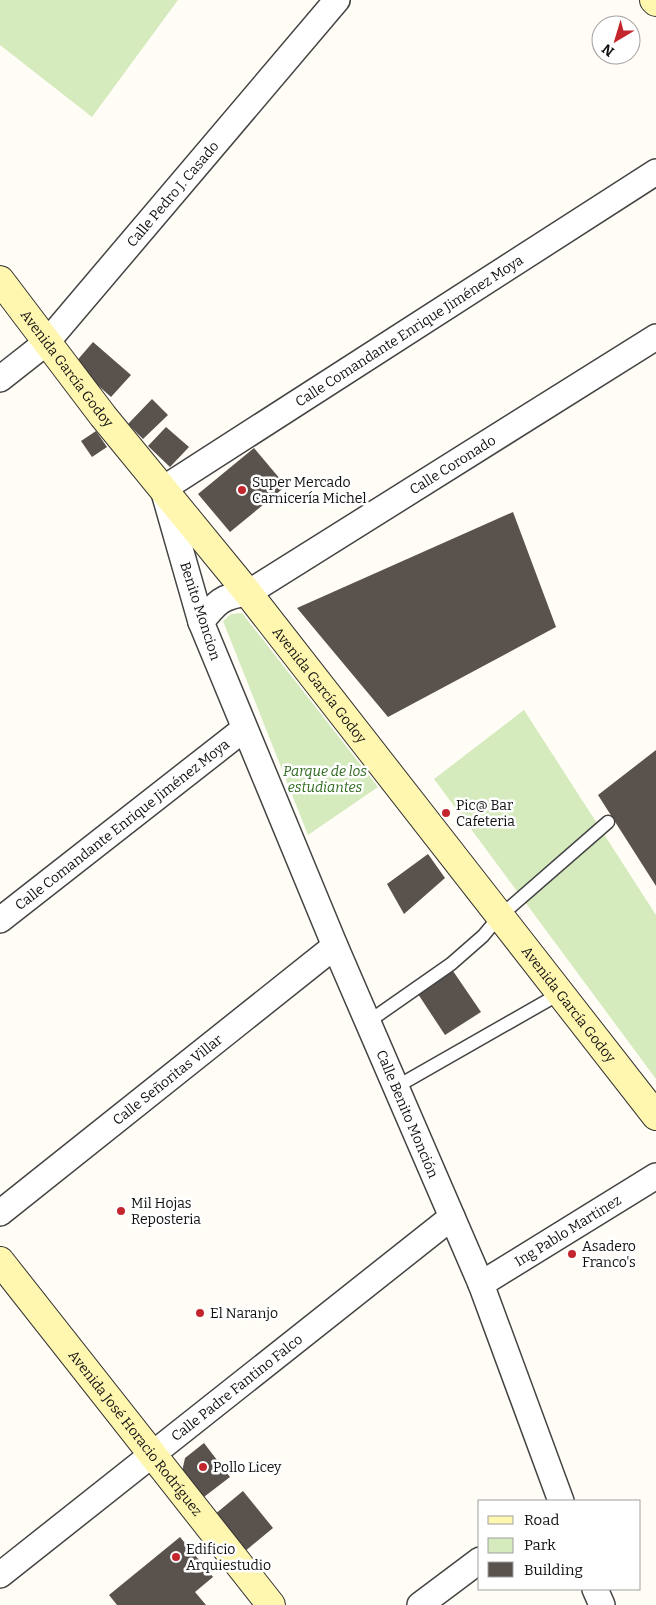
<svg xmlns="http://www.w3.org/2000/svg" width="656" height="1605" font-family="Bitter,serif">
	<rect width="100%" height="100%" fill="#fffdf5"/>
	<path fill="#d5ebbd" d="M0 0H178L92 117 0 45Z
		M242 613 378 787 308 835 223 621 231 614Z
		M524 710 656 915V1079L434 779Z"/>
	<path fill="#5a524d" d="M93 342 131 375 111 397 74 364Z
		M152 399 168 415 143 439 128 424Z
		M166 427 189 447 170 467 148 446Z
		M96 431 107 447 92 457 81 441Z
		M254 448 286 486 230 532 198 494Z
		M513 512 556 627 388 717 297 608Z
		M656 750V886L598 795Z
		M428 854 445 878 404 914 387 884Z
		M453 971 481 1012 445 1035 418 994Z
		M204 1443 230 1477 200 1500 181 1476 185 1458Z
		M243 1491 273 1528 244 1552 214 1515Z
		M180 1537 213 1577 195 1592 206 1605H117L109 1595Z"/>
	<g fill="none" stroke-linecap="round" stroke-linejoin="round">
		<defs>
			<path id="lane" d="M368 1022 451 964 483 936 499 917 608 822
				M396 1087 559 994"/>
			<g id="street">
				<path id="s1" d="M0 379 47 342 337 0"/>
				<path id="s2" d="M201 622C217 602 222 596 248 593L656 337"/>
				<path id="s3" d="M0 920 244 729"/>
				<path id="s4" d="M0 1213 335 946"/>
				<path id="s5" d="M481 1284 656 1176"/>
				<path id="s6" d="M561 1501 481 1284 335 946 201 622 163 489 656 172"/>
				<path id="s7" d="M0 1575 452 1217"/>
				<path d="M595 1589 602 1605"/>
				<path d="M420 1605 480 1560"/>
			</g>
			<g id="secondary">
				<path d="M654 0 656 2"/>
				<path id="s8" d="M0 280 103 416 248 593 656 1116"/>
				<path id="s9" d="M0 1261 271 1605"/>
			</g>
		</defs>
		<use href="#lane" stroke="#444" stroke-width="15"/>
		<use href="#street" stroke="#444" stroke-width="28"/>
		<use href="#secondary" stroke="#333" stroke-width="30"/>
		<use href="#lane" stroke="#fff" stroke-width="12"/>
		<use href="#street" stroke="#fff" stroke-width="25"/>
		<use href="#secondary" stroke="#fff6b0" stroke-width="28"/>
	</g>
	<g fill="#c4262e" stroke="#fff" stroke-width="2">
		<circle cx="242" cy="490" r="5"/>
		<circle cx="446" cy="813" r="5"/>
		<circle cx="121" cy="1211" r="5"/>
		<circle cx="572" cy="1254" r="5"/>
		<circle cx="200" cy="1313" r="5"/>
		<circle cx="203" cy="1467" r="5"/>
		<circle cx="176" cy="1557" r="5"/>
	</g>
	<g text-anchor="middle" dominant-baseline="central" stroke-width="5" stroke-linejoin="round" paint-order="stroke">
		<g font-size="14" fill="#111" stroke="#fff">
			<text stroke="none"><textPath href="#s1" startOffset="254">Calle Pedro J. Casado</textPath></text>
			<text stroke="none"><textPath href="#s6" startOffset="1381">Calle Comandante Enrique Jiménez Moya</textPath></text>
			<text stroke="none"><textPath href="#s8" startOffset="111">Avenida García Godoy</textPath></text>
			<text stroke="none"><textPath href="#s2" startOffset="299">Calle Coronado</textPath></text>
			<text transform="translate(200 611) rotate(72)">Benito Moncion</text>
			<text stroke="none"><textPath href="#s8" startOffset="516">Avenida García Godoy</textPath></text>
			<text stroke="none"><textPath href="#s3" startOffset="155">Calle Comandante Enrique Jiménez Moya</textPath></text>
			<text stroke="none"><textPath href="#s8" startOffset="921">Avenida García Godoy</textPath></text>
			<text stroke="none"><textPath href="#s4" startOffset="214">Calle Señoritas Villar</textPath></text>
			<text transform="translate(407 1114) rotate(67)">Calle Benito Monción</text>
			<text stroke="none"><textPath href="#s5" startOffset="102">Ing Pablo Martinez</textPath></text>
			<text stroke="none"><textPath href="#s7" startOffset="302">Calle Padre Fantino Falco</textPath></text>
			<text stroke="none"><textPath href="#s9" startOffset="219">Avenida José Horacio Rodríguez</textPath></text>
		</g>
		<g font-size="14" fill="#111" stroke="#fff" text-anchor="start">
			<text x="252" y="482">Super Mercado<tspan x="252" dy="16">Carnicería Michel</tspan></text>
			<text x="456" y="805">Pic@ Bar<tspan x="456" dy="16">Cafeteria</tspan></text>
			<text x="131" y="1203">Mil Hojas<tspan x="131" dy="16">Reposteria</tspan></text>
			<text x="582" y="1246">Asadero<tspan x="582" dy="16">Franco's</tspan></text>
			<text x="210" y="1313">El Naranjo</text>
			<text x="213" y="1467">Pollo Licey</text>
			<text x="186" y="1549">Edificio<tspan x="186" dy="16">Arquiestudio</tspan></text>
		</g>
		<g font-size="14" font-style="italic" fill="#2f6b1f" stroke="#fff">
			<text x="325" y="771">Parque de los<tspan x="325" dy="16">estudiantes</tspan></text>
		</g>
	</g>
	<rect x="478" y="1500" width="162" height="90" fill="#ffffff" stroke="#a0a0a0"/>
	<rect x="488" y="1516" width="25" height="8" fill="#fff6b0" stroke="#a0a0a0"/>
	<text x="524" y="1525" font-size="15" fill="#111111">Road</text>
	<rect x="488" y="1538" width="25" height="15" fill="#d5ebbd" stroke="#a0a0a0"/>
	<text x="524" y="1550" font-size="15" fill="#111111">Park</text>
	<rect x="488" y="1562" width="25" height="15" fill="#5a524d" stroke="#a0a0a0"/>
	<text x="524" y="1575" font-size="15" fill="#111111">Building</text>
	<g transform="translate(616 40) rotate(218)"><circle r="24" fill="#ffffff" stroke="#a0a0a0"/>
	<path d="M0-4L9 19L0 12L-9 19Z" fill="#c4262e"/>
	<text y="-8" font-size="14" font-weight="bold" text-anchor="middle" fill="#111111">N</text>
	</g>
</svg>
